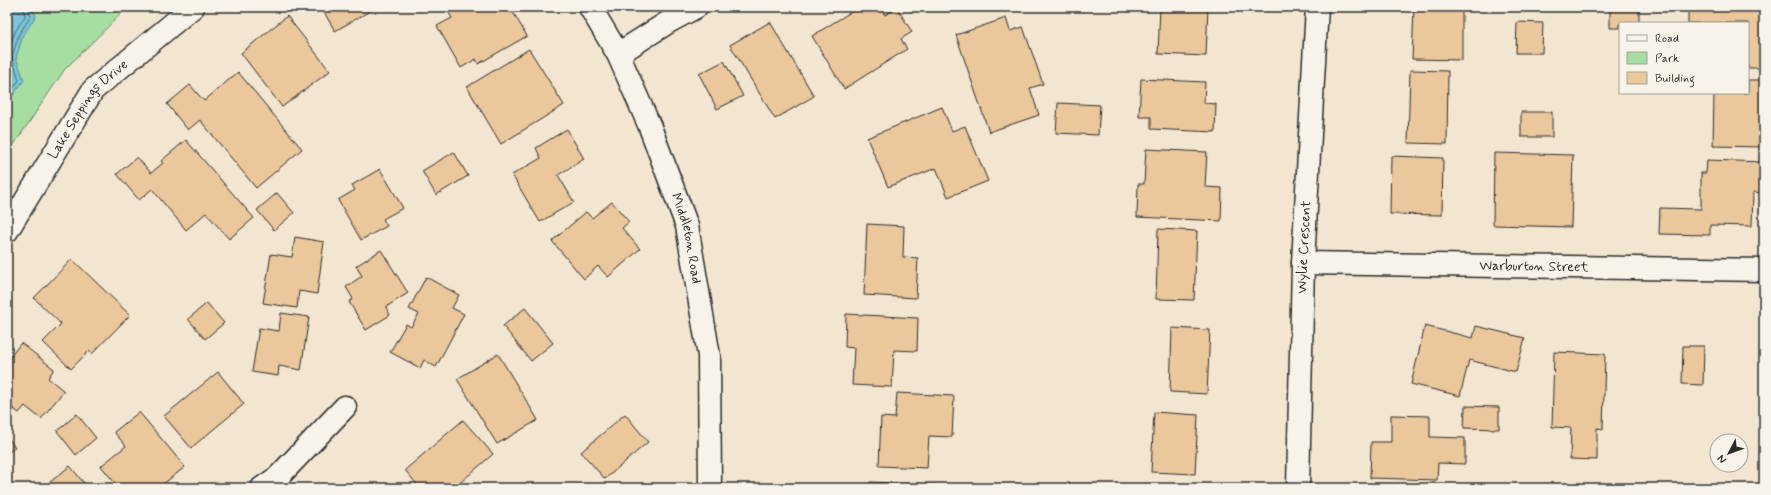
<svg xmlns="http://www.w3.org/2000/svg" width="1771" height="495" font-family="Mynerve,sans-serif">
	<rect width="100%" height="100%" fill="#f3e6d1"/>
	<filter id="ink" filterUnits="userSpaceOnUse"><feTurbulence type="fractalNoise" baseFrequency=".025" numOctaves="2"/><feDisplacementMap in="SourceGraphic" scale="8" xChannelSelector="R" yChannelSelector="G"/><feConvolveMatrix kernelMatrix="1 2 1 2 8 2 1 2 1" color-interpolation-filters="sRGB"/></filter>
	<g filter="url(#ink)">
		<path fill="#a6dda1" stroke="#688466" d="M7 7H128L65 69 7 155Z"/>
		<path fill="#7ac5d9" stroke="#5a8793" d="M7 7H31L36 16 23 35 16 58 24 80 8 102Z"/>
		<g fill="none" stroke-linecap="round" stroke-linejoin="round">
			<path stroke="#4b6971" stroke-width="1" d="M7 55 15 32 25 16 23 7
				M7 97 19 80 12 57 19 34 31 16 28 7"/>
		</g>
		<path fill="#ebc79c" stroke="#2b2b2b" d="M321 7H377L335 31Z
			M452 7H510L527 36 478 64 476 59 461 68 437 26 452 18 447 10Z
			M859 7H880L885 15 897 8 912 32 901 39 907 49 844 89 812 36Z
			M1160 7H1208L1206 56 1158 54Z
			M1414 7H1462V60L1412 59Z
			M1610 7H1639V23H1620V28H1610Z
			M1688 7H1764V68H1748V23H1688Z
			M287 16 330 71 282 107 241 53Z
			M1006 18 1010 31 1023 27 1043 84 1030 88 1039 115 989 132 956 35Z
			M770 22 814 96 775 119 730 45Z
			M1517 22 1543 23 1542 53H1516Z
			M529 49 564 105 501 144 467 87Z
			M724 61 743 96 717 109 699 74Z
			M1410 70 1448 71 1447 144 1408 143Z
			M238 72 302 149 256 188 200 120 188 130 167 104 190 85 204 101Z
			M1141 79 1205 82 1204 103 1216 104 1215 132 1151 129V117H1139Z
			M1748 80H1764V147L1713 146 1714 93H1748Z
			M1058 103 1100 105 1098 135 1056 133Z
			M942 107 952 131 965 126 988 181 948 197 936 168 888 187 867 138Z
			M1521 112H1552V137H1521Z
			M567 129 584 159 558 175 574 202 540 222 512 175 541 158 536 148Z
			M186 140 254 218 229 239 206 213 186 230 152 189 139 200 117 174 137 157 151 173 163 163 161 161Z
			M1146 149 1207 152 1205 187 1222 188 1221 221 1137 217 1138 184H1144Z
			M454 152 468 176 436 195 422 171Z
			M1494 153 1573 155 1571 227 1493 225Z
			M1391 156 1443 158 1442 215 1390 214Z
			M1707 160 1764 162V193L1753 192 1752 226 1710 225V235L1659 234 1660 208 1701 209V173H1706Z
			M380 169 403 208 383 219 387 226 361 240 338 200 355 190 352 185Z
			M277 193 294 213 274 230 257 210Z
			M612 202 629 222 622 228 640 249 608 277 598 266 584 279 552 241 586 212 592 218Z
			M867 224 904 226 903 257 918 258 916 298 864 295Z
			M1158 229 1197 231 1194 300 1156 299Z
			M295 237 324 242 317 294 299 291 297 308 263 303 271 254 292 257Z
			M381 250 408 293 386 307 390 315 366 330 349 302 353 299 346 287 362 276 356 266Z
			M72 259 130 315 92 354 89 351 71 369 43 342 61 324 34 298Z
			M426 277 459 295 452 308 464 314 436 367 424 360 420 368 390 352 406 324 411 327 419 314 409 309Z
			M207 303 224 323 205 339 188 319Z
			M525 308 553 343 531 361 503 326Z
			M281 313 309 317 301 370 279 366 278 376 252 372 259 328 279 331Z
			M846 314 918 318 917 351 894 350 892 387 852 385 854 348 845 347Z
			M1425 326 1473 338 1476 326 1525 338 1516 372 1469 360 1460 396 1411 384Z
			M1172 328 1210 330 1207 394 1170 392Z
			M21 343 54 369 48 378 64 391 41 419 25 406 19 413 7 404V361Z
			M1683 346H1704L1703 385 1682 384Z
			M1554 352 1605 354 1603 429 1597 428V460L1570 459 1571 428 1552 427Z
			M498 354 538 420 497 444 457 379Z
			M218 372 244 404 191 448 164 416Z
			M897 393 954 396 952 437 929 436 927 468 879 466 881 417 895 418Z
			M1465 406 1499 407V429L1464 428Z
			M139 412 185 467 158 488H119L101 466 126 446 114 432Z
			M1154 412 1198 415 1195 474 1151 472Z
			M77 414 96 438 76 455 57 431Z
			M625 414 648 442 605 479 581 452Z
			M1391 415 1430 416V437L1465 438V464L1438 463 1437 480 1370 478 1371 442H1391Z
			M463 420 493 454 454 488H420L405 470Z
			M7 437 15 447 7 454Z
			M70 466 88 488H46L45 486Z
			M870 482 936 485V488H869Z
			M1068 484H1093V488H1068Z"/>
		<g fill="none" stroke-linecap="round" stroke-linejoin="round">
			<defs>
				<g id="minor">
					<path d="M618 54 670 21 696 7"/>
					<path id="s1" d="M7 231 93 90 193 7"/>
					<path id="s2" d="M1303 263 1764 270"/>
					<path d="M262 488 278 477 345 407"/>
					<path id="s3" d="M1298 488 1303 263 1317 7"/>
				</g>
				<g id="secondary">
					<path id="s4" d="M590 7 618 54 650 127 687 226 709 356 710 488"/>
				</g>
			</defs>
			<use href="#minor" stroke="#2b2b2b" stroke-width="25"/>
			<use href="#secondary" stroke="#2b2b2b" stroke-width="25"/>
			<use href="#minor" stroke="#f7f3e8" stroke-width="22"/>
			<use href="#secondary" stroke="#f7f3e8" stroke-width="22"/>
		</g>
	</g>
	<g text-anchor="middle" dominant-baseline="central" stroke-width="4" stroke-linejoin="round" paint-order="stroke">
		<g font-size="14" fill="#2b2b2b" stroke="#f7f3e8">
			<text stroke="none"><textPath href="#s1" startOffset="147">Lake Seppings Drive</textPath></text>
			<text stroke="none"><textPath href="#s4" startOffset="252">Middleton Road</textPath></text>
			<text stroke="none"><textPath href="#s3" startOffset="241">Wylie Crescent</textPath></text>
			<text stroke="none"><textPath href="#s2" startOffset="231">Warburton Street</textPath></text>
		</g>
	</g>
	<rect width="1771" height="495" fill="none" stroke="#f7f3e8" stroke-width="24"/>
	<rect x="12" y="12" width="1747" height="471" fill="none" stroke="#2b2b2b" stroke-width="1.5" filter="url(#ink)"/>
	<rect x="1619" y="22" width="130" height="72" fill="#f7f3e8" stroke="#a5a39c"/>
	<rect x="1627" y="35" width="20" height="6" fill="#f7f3e8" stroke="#a5a39c"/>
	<text x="1655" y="42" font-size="12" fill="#2b2b2b">Road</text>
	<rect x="1627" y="52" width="20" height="12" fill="#a6dda1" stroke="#a5a39c"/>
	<text x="1655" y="62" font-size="12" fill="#2b2b2b">Park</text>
	<rect x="1627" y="72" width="20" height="12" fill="#ebc79c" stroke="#a5a39c"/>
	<text x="1655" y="82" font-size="12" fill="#2b2b2b">Building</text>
	<g transform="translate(1729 453) rotate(229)"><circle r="19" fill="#f7f3e8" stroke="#a5a39c"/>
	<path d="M0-3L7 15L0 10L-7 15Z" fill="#2b2b2b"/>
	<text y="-6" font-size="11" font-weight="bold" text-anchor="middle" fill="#2b2b2b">N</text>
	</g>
</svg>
